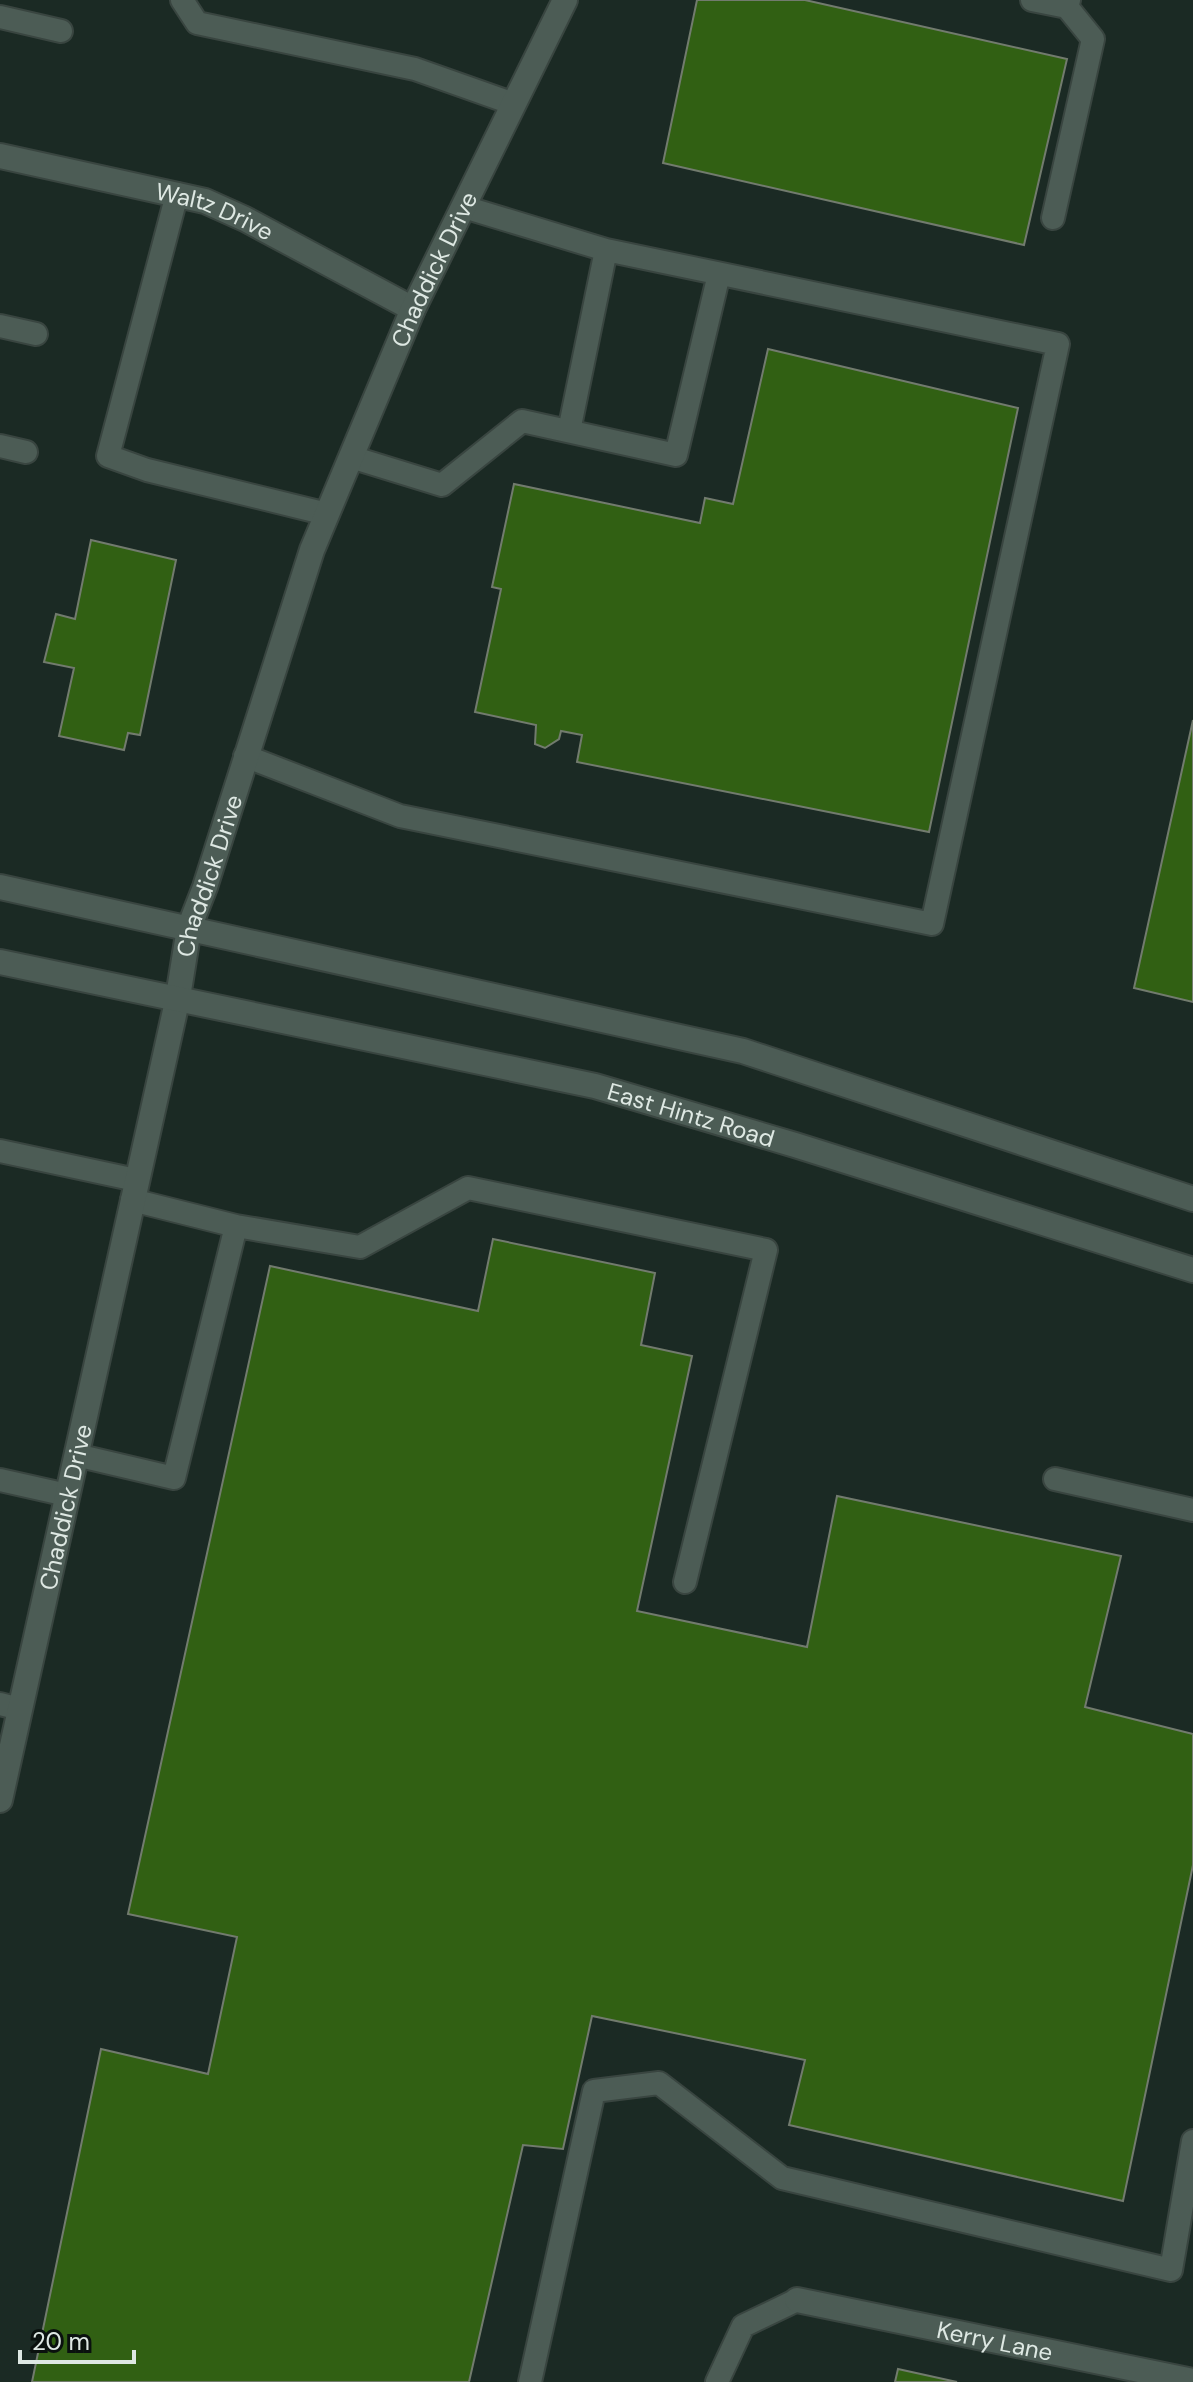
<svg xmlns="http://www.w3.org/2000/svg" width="1193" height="2382" font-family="'DM Sans',sans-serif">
	<rect width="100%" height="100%" fill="#1b2a24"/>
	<path fill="#316013" stroke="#727b6e" stroke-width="2" d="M697 0H805L1067 59 1024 245 663 163Z
		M768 349 1018 408 929 832 577 762 582 735 561 731 559 739 545 748 535 744 536 725 475 712 501 589 492 587 514 484 700 523 705 498 733 504Z
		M91 540 176 560 140 735 128 733 124 750 59 736 74 668 44 662 56 614 75 619Z
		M1193 720V1002L1134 988Z
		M493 1239 655 1273 641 1345 692 1356 637 1611 807 1647 837 1496 1121 1556 1085 1707 1193 1734V1865L1123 2201 789 2125 805 2060 592 2016 563 2149 523 2145 469 2382H32L101 2049 208 2074 237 1937 128 1914 270 1266 478 1311Z
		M898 2369 957 2382H895Z"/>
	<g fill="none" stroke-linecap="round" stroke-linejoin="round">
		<defs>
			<path id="lane" d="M182 0 197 23 415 69 514 104
				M1032 0 1067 7 1069 0
				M0 17 61 31
				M177 194 108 456 147 470 327 514
				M1053 218 1093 39 1067 7
				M0 326 36 334
				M569 431 606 250
				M0 446 26 452
				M351 457 442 485 522 421 676 455 719 274
				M245 756 400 816 932 924 1058 344 606 250 464 207
				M0 1151 136 1180
				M236 1226 360 1247 468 1188 766 1250 685 1582
				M76 1455 174 1478 236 1226 132 1200
				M1055 1479 1193 1510
				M0 1480 67 1495
				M0 1704 20 1709
				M530 2382 594 2091 659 2083 782 2178 1171 2270 1193 2141
				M717 2382 743 2326 797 2300"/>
			<g id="street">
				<path id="s1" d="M0 156 205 201 245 219 413 309"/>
				<path id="s2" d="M0 1800 178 997 189 928 205 887 312 550 413 309 565 0"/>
				<path id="s3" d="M797 2300 1193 2381"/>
			</g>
			<g id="secondary">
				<path d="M0 887 743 1051 1193 1199"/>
				<path id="s4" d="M0 962 595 1086 795 1145 1193 1270"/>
			</g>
		</defs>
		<use href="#lane" stroke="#394540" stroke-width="26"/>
		<use href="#street" stroke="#394540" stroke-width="28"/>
		<use href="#secondary" stroke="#394540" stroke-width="28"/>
		<use href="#lane" stroke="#4c5c55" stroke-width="22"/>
		<use href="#street" stroke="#4c5c55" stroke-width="24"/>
		<use href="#secondary" stroke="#4c5c55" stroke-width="24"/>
	</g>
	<g text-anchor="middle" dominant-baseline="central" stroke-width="8" stroke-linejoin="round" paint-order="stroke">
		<g font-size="24" fill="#dee8e3" stroke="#0a110e">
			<text stroke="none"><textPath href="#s1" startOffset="222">Waltz Drive</textPath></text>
			<text stroke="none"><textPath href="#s2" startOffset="1596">Chaddick Drive</textPath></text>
			<text stroke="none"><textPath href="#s2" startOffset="948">Chaddick Drive</textPath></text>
			<text stroke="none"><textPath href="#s4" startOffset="708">East Hintz Road</textPath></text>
			<text stroke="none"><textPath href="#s2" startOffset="300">Chaddick Drive</textPath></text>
			<text stroke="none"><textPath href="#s3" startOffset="202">Kerry Lane</textPath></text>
		</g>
	</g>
	<path d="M20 2350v12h114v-12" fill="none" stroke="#dee8e3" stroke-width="4"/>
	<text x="32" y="2350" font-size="24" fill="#dee8e3" stroke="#0a110e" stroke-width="6" paint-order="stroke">20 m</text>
</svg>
